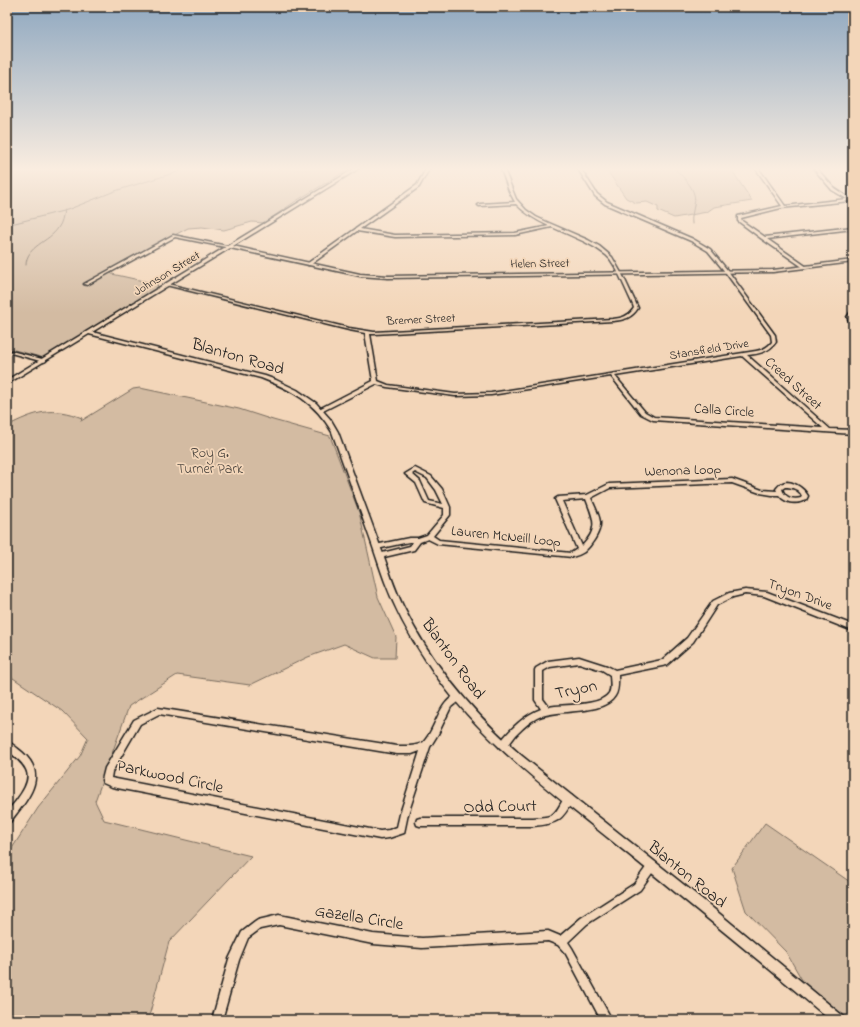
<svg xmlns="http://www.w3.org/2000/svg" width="860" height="1027" font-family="'Indie Flower',sans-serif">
	<rect width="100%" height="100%" fill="#f3d6b9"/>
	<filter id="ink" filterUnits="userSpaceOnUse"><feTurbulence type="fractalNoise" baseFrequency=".025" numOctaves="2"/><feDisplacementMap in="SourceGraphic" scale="8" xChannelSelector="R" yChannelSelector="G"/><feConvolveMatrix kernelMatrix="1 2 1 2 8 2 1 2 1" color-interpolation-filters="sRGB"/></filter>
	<g filter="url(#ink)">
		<path fill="#d3bba2" stroke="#786c5f" d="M7 169H349L296 201 264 223 252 222 224 230 202 227 188 228 108 270 112 274 157 284 158 287 44 358 7 348Z
			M606 169H731L752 201 714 207 707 212 674 218 658 211V207L647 202 636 203 626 198Z
			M140 388 239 409 273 420 330 436 359 512 378 597 396 637 395 658H375L344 644 308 657 250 685 177 675 129 706 95 801 104 820 251 856 169 942 148 1020H7V856L38 808 80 756 88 738 62 711 13 678H7V498L10 492 7 490V426C35 412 52 406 82 418L81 421 133 389Z
			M765 823 853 884V1020H825L786 952 746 911 732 868Z"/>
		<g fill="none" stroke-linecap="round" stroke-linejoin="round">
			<path stroke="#71655a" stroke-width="1" d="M675 169C684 178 698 190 694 205 693 212 691 217 692 224
				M7 225 67 210 115 191 187 169
				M26 265C26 246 49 242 58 228 62 223 63 216 64 210"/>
			<defs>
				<path id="minor" d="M426 169H429L419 187 360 229 395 235 515 233 549 226C536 220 526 214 516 204L479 206 478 205 480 204 515 202 509 191 501 169H504L516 199 526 210 536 217 549 223 588 240 599 246 612 257 624 278 638 308C632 318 624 320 613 321L374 334H370L378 381 388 385 455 394 491 393 756 351C763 350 768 347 772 342L771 335 726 273 708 251 691 241 605 204 595 196 578 169H581L597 194 607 202 693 239 710 249 728 271 775 335 776 342C769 352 759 354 747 355L830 429 853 430V434L653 420 641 414 611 376 491 395 455 396 387 387 376 384 321 412 318 410 319 409 373 381 365 333 349 330 166 285 168 284 349 328 374 332 613 319C622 318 629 316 634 308L633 305 617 270 610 259 606 255 596 248 585 242 552 227 515 235 395 237 357 231 310 265H308V263L417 185ZM742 356 823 428 654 417 645 412 615 376Z
					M756 169H759L785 206 847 199 832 190 814 169H817L834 188 852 200 850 201 781 208 741 218 742 221 765 237 853 227V229L767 239 807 267 804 268 762 239 738 221V216L782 206Z
					M173 235 232 247 230 248 175 237 87 285 84 284Z
					M852 310H853V314L851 317 853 320V324H851L847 317Z
					M7 350 46 360V361L44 362 7 352Z
					M415 468 431 476 442 489 450 507V515L433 536 439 540 571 553 577 549 555 499 558 497 587 495 609 484 732 479 762 490 777 491 776 489C777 488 779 485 781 484 790 478 804 488 808 496L806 500C796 504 786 504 779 495H772L760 493 732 483 610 488 591 498C594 505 599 514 600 522 601 532 591 546 584 552 581 554 576 556 572 557L438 544 428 539 420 542 414 550 380 558H378L377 556 378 554 410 546 413 542H409L377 549 374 547 375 545 409 538H418L427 535 444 515V508L425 503 416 483 405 474ZM415 472 427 478 436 490 443 504 429 501 420 481 412 474ZM785 487C792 487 799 489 802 496L801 498C793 500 785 498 782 489ZM586 499C594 520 599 528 582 546L562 501Z
					M745 590 767 592 853 625V631L764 596 745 594 733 597 717 605 693 642 667 665 618 675C618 682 619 690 615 696 603 716 557 708 537 718 529 722 522 729 516 735 512 740 508 747 503 749L500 748 499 745 500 742C512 728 523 716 541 709L535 700V670L536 668 548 661 579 657 607 666 615 670 662 660 687 638 713 601 729 593ZM579 663 602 670 610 675C610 680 612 688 609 693 600 707 563 704 549 707L543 699V671L550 667Z
					M458 694 461 695 462 697 461 699 451 707 438 734 430 747 408 814 404 833 389 838 380 839 112 787 103 783 102 780 105 768 134 720 158 708 397 746C406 746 414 747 422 743 424 742 426 739 428 736 437 722 441 700 458 694ZM159 714 397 754H412L420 751 400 814 397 827 389 830 380 831 111 778 112 772 140 724Z
					M7 741C13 744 18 749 22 752 50 776 27 800 10 822L7 823C7 820 7 817 7 814 8 809 13 805 16 801 35 776 30 768 7 750Z
					M569 795 572 796 573 799C563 821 556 824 533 826H420L417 825 416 822 417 819 420 818H533C539 817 547 818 552 815 560 810 561 798 569 795Z
					M652 861 655 863 657 866 640 890 587 924 568 942 572 948 612 1020H601L566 954 558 945 548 941 422 948 373 944 279 925 260 929 248 938 239 960 222 1020H212L229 959 242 932 255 922 258 920 279 915 373 934 422 938 548 931 560 936 581 918 634 884 649 863Z"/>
				<path id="tertiary" d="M354 169H358L233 246 360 274 388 276 773 270 853 260V262L773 272 388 278 360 276 230 248 92 332 265 376 276 380 297 390 316 403 331 420 338 432C352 470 366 508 380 546 388 567 394 588 404 608 432 665 474 714 522 756L703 900 843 1016 845 1020H830C758 959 685 900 612 841 544 786 472 734 425 659 409 635 395 609 385 582 379 566 374 549 368 533 356 499 344 466 332 432 315 402 292 390 261 378L89 334 7 384V380Z"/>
			</defs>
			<use href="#minor" stroke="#1c1c1c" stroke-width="3"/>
			<use href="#tertiary" stroke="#1c1c1c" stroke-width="3"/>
			<use href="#minor" fill="#f3d6b9" fill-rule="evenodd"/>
			<use href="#tertiary" fill="#f3d6b9" fill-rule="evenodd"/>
		</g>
	</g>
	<linearGradient id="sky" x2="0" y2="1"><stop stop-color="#8fa8c0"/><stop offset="0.54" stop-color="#faede0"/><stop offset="1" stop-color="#faede0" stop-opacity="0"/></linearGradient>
	<rect width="860" height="313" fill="url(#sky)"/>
	<g text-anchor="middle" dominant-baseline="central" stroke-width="3.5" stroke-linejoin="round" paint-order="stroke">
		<g font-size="12" fill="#1c1c1c" stroke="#f3d6b9">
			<text transform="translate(540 264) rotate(-1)">Helen Street</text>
			<text transform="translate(167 274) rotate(-31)">Johnson Street</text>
			<text transform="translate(421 320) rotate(-3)">Bremer Street</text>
			<text transform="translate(709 350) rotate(-9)">Stansfield Drive</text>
		</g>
		<g font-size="14" fill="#1c1c1c" stroke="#f3d6b9">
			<text transform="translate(793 384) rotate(42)">Creed Street</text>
			<text transform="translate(724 411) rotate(4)">Calla Circle</text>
			<text transform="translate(683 471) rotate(-2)">Wenona Loop</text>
			<text transform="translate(506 537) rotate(6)">Lauren McNeill Loop</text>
			<text transform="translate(800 595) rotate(20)">Tryon Drive</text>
		</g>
		<g font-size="14" fill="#4a443e" stroke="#f3d6b9">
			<text x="210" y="453">Roy G.<tspan x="210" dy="16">Turner Park</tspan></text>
		</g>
		<g font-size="17" fill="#1c1c1c" stroke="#f3d6b9">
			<text transform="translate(238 357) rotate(16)">Blanton Road</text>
			<text transform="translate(453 659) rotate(54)">Blanton Road</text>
			<text transform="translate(576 690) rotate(-12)">Tryon</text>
			<text transform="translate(170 777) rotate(12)">Parkwood Circle</text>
			<text transform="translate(500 807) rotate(-1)">Odd Court</text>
			<text transform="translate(687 875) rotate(39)">Blanton Road</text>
			<text transform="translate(359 918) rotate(9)">Gazella Circle</text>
		</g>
	</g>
	<rect width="860" height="1027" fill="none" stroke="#f3d6b9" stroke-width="24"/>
	<rect x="12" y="12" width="836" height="1003" fill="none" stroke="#1c1c1c" stroke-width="1.5" filter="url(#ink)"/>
</svg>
